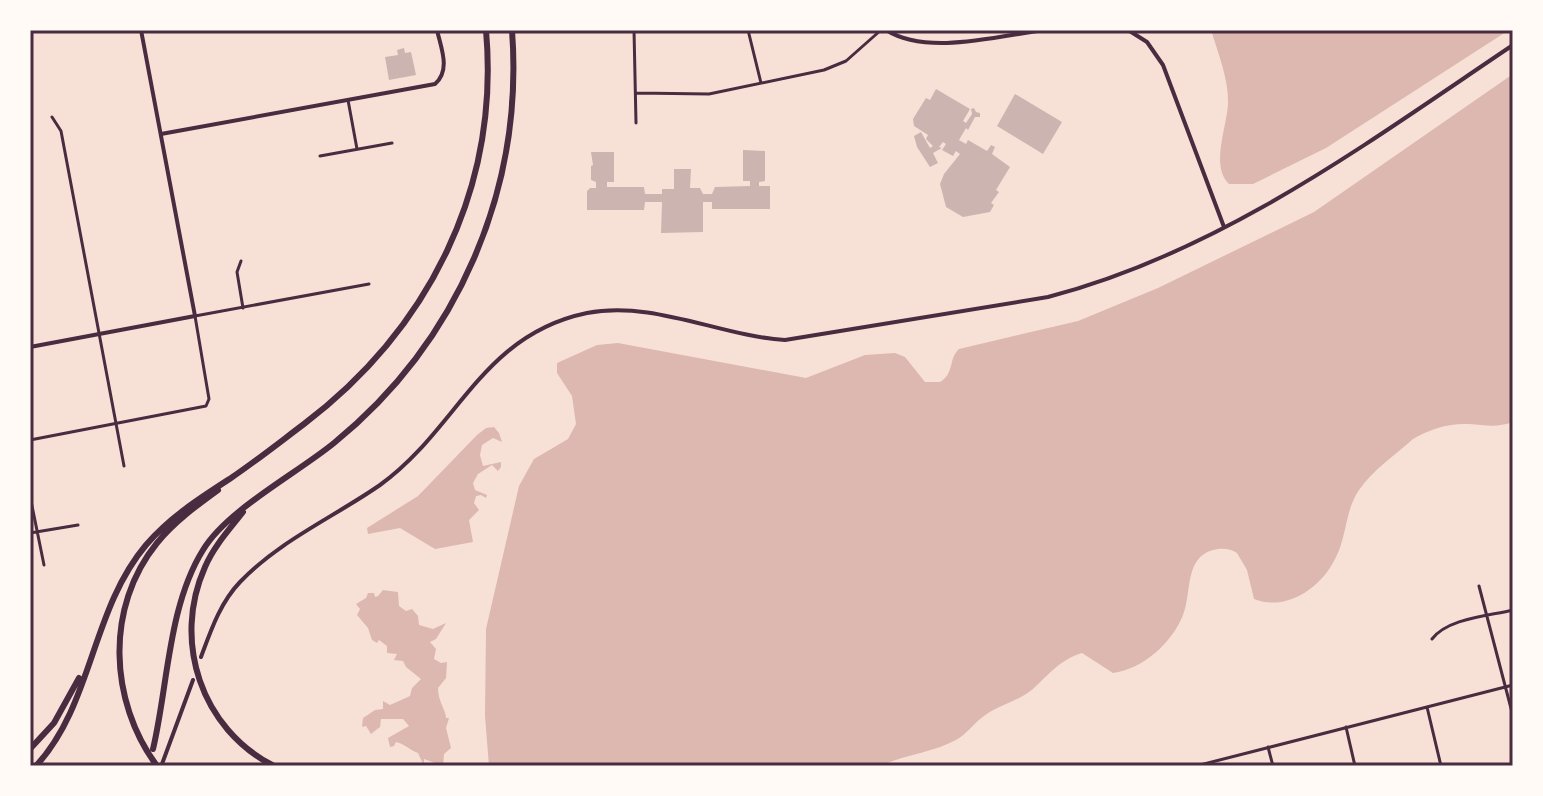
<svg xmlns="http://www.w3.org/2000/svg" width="1543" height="796" font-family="Quicksand,sans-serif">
	<rect width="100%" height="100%" fill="#f7e1d7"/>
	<path fill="#dcb8b0" d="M1211 30H1509L1326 148 1253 184H1229C1210 166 1227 127 1228 104 1229 80 1218 53 1211 30Z
		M1513 74V422C1497 428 1485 425 1469 424 1449 423 1430 429 1413 439 1395 455 1373 470 1359 490 1345 510 1347 537 1335 559 1321 588 1286 612 1254 599L1247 570 1237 553C1229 548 1222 548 1213 550 1184 558 1192 593 1183 615 1172 643 1143 669 1113 673L1082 653C1061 659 1048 675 1033 689 1019 701 999 705 984 716 974 723 967 734 956 740 934 752 904 755 880 766H489L485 716 486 629 519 486 534 459 568 439 576 424 572 396 557 373V363L597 345 618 343 806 378 865 355 895 353 905 357 925 382H940C955 373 948 359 959 349L1078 321 1158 288 1314 212Z
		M494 427 499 433 502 442 493 438 482 445 480 455 483 466 501 462V467L498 471 492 465 478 474 473 483 475 490 487 495 486 498 481 495 476 496 474 503 479 510 469 520 473 542 435 549 400 528 368 534 367 528 418 496 477 435 486 428Z
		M383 590 398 592 399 606 406 611 412 609 418 616 419 625 433 629 446 623 436 639 430 642 436 649 434 659 441 663 447 662 446 678 438 688C438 702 446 710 446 718H449L446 728 451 748 444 754 443 766 424 759V766L418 753C410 750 403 743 396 742L394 746 390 747 388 738 409 726 403 719H381L380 727 371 734 366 726 362 727 363 718 375 710 383 709V701L390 705 410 696 412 688 421 679 406 667 403 661 394 660 397 654 387 653V646L379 640 377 643 372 640 368 628 357 615 360 609 356 604 366 598 368 593H374L375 597 378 596Z"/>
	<path fill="#ccb4b1" d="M404 48 405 53 411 52 416 75 389 80 385 57 398 55 397 50Z
		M936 89 970 109 963 121 966 123 972 114 971 109 974 108 976 112 980 113V117H975L968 130 966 128 959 140 966 144 968 140 987 151 991 145 995 147 992 154 1010 167 996 190 999 192 991 203 994 205 990 212 963 217 946 207 940 184 944 174 960 154 956 151 953 156 942 150 946 144 943 142 939 147 942 148 933 153 938 163 930 167 917 147 914 136 921 132 930 148 933 146 926 139 928 135 914 126 913 119 926 98 930 100Z
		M1015 94 1062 122 1043 154 997 126Z
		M743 150 765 151V181L759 182V186H770V209H712V202H703V232L661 233 662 202H645L644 210H587V191L590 188H596V182L591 180V166L593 165 591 152H614V182H607V187H644L645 194H662V189H674V169H691L690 188H700L703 194H712L715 187 750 186V181H743Z"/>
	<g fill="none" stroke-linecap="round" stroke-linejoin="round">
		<path stroke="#4a2c40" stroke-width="3" d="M634 30 636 123
			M748 30 761 83
			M636 93 709 94 824 70 846 61 881 30
			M348 100 357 149
			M52 117 61 131 124 466
			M320 156 392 143
			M241 261 237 272 243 308
			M30 440 206 406 209 399 195 316 369 284
			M30 496 44 565
			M30 533 78 525
			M1479 586 1513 716
			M1432 639C1448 618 1489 616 1513 610
			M1427 707 1441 766
			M1346 727 1355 766
			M1268 747 1273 766
			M1196 766 1513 685"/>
		<path stroke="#4a2c40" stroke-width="4" d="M886 30C927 56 998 36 1044 30
			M1128 30 1147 42 1163 65 1224 227
			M161 134 435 84C451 70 441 48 437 30
			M30 347 195 316 141 30
			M201 657C211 630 220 603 240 582 279 541 334 517 380 485 458 429 481 335 587 313 653 300 720 336 785 340L1048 297C1221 252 1367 143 1513 45
			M162 764 193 680"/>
		<path stroke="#4a2c40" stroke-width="6" d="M243 512C229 530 214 546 205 567 172 641 201 729 274 766
			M30 749 54 723 79 678
			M153 749C168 686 168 606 203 550 227 510 296 474 334 443 458 342 524 189 512 30
			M36 766C93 704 91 610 146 545 170 517 200 498 231 478 256 461 280 442 304 424 429 329 500 188 486 30
			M157 766C109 701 105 607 157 543 174 522 196 506 218 490"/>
	</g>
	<rect width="1543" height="796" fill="none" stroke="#fffaf5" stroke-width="64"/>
	<rect x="32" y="32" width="1479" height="732" fill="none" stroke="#4a2c40" stroke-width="3"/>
</svg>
